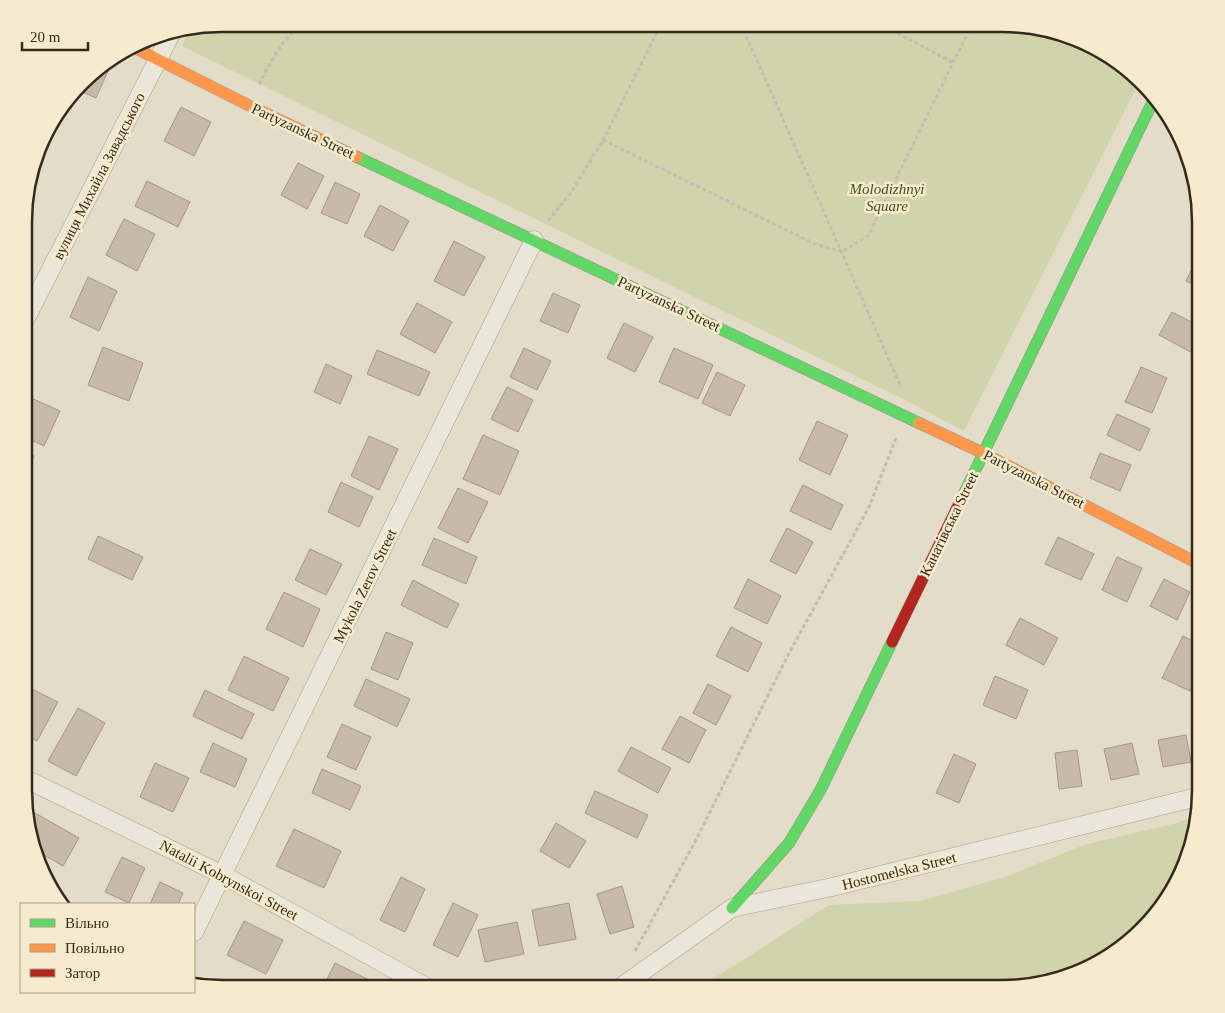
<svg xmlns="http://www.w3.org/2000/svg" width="1225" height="1013" font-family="Georgia,serif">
	<rect width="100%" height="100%" fill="#e3dcc8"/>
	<path fill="#d1d3aa" d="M222 24H1016L1079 39 1140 80 964 431 907 401 182 46 190 29Z
		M1198 815 1181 878 1143 931 1079 974 1003 989H674L705 984 829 905 920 901 1005 877 1084 845 1177 823Z"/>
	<path fill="#c7baa9" stroke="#a39788" d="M103 66 109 69 96 98 78 90 92 73Z
		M181 107 211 122 194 156 164 141Z
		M298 163 324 176 307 209 281 195Z
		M147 181 190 202 178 227 135 206Z
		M335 182 360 194 347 224 321 213Z
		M380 205 409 221 393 251 364 236Z
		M124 219 155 234 137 271 106 255Z
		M454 241 485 257 464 296 434 281Z
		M1200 252 1201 253V288L1186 281Z
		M88 277 117 291 99 331 70 317Z
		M553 293 580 305 568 333 540 321Z
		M417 303 452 322 435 353 400 334Z
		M1172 312 1201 327 1200 357 1159 335Z
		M624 323 653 337 635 372 607 358Z
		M103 347 143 363 129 401 88 385Z
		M524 348 551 361 537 390 510 377Z
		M674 348 713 365 698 399 659 382Z
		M377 350 430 372 419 396 367 374Z
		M326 364 352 376 340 404 314 392Z
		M1141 367 1167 378 1152 413 1125 402Z
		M717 372 745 385 730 416 702 403Z
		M507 387 533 400 518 432 491 419Z
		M29 397 60 411 44 446 25 437V406Z
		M1117 414 1150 429 1140 451 1107 435Z
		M817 421 848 435 830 475 799 460Z
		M483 435 519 451 500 495 463 479Z
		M369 436 398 449 379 490 351 476Z
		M25 452 34 456 25 477Z
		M1100 453 1131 465 1120 491 1090 478Z
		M341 482 373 497 359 527 328 512Z
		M803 485 843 505 831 530 790 511Z
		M458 488 488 502 468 543 438 528Z
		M787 528 813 542 796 574 770 561Z
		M98 536 143 557 132 580 88 559Z
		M1058 537 1094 554 1081 580 1045 564Z
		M434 538 477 557 466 584 422 565Z
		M310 549 342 564 326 595 295 580Z
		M1117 557 1142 568 1127 602 1102 590Z
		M748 579 781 596 767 624 734 608Z
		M1164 579 1190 592 1177 620 1150 606Z
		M413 580 459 604 447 628 401 605Z
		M284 592 320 609 303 647 266 629Z
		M1020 618 1058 638 1044 665 1006 645Z
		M731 627 762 643 748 672 716 656Z
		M386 632 413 643 398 680 371 669Z
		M1183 636 1201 645V669L1190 691 1162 678Z
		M244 656 289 678 273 711 228 690Z
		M995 676 1028 690 1016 719 983 705Z
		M366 679 410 699 397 727 354 706Z
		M708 684 731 696 716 725 693 713Z
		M28 687 58 702 37 741 24 734V693Z
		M205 690 254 714 242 739 193 716Z
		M78 708 105 723 76 776 48 761Z
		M680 716 706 730 689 763 662 749Z
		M342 724 371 737 356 770 327 757Z
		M1186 735 1191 762 1163 767 1158 740Z
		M213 743 247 759 235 787 200 772Z
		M1132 743 1139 774 1111 780 1104 749Z
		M631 747 671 768 658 793 618 771Z
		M1077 750 1082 786 1059 789 1055 753Z
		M954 754 976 764 959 803 936 793Z
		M155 763 189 778 173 812 140 797Z
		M322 769 361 786 350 810 312 793Z
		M595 791 648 815 637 838 585 813Z
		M35 813 79 838 63 866 37 851 29 823Z
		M556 823 586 841 569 868 540 851Z
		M294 829 341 851 324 888 276 866Z
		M122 857 145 868 129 903 105 892Z
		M401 877 425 889 405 932 380 920Z
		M160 882 183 893 178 904H150Z
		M622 886 634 927 610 934 597 894Z
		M453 903 478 915 458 957 433 945Z
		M569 903 576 939 539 946 532 910Z
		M244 921 283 940 266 974 227 955Z
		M517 922 524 954 485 962 478 930Z
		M335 963 373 982 370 989H322Z"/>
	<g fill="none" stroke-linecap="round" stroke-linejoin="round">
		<defs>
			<path id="street" d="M25 320 172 32
				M24 778 223 875 430 989
				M194 932 534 240
				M618 989 732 908 832 887 1201 796"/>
			<path id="fast" d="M357 157 919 423
				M957 508 1154 99
				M732 908 789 843 821 789 892 642"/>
			<path id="slow" d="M135 48 248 105 357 157
				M919 423 983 453 1201 565"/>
			<path id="jam" d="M892 642 957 508"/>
		</defs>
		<use href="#street" stroke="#a7a092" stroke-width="19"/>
		<use href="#fast" stroke="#979082" stroke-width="12"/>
		<use href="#slow" stroke="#979082" stroke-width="12"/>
		<use href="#jam" stroke="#979082" stroke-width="12"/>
		<path stroke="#c3bdb1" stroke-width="3" stroke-dasharray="4 2.5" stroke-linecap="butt" d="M741 24 901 387
			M880 24 954 63
			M259 84C270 64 284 33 306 24
			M603 140 815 244 842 252 868 236 972 24
			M548 221 572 191 603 140 661 24
			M635 951 696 840 787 657 869 507 896 438"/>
		<use href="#street" stroke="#ebe6da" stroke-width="18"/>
		<use href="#fast" stroke="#63d668" stroke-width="11"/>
		<use href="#slow" stroke="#ff974d" stroke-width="11"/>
		<use href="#jam" stroke="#b3261e" stroke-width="11"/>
	</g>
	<g text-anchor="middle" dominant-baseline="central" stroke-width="5" stroke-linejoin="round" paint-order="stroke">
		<g font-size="15" fill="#35291b" stroke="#f6eccd">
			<text transform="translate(303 131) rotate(25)">Partyzanska Street</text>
			<text transform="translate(99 176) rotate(-63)">вулиця Михайла Завадського</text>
			<text transform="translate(669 304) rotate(25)">Partyzanska Street</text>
			<text transform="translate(1034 479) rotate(27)">Partyzanska Street</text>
			<text transform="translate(949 524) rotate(-64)">Канатівська Street</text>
			<text transform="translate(365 586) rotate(-64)">Mykola Zerov Street</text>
			<text transform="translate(899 871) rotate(-14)">Hostomelska Street</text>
			<text transform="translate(229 880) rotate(28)">Natalii Kobrynskoi Street</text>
		</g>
		<g font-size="15" font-style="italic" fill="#435221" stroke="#f6eccd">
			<text x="887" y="189">Molodіzhnyi<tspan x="887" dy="17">Square</tspan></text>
		</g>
	</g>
	<path d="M0 0H1225V1013H0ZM222 32H1002A190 190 0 0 1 1192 222V790A190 190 0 0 1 1002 980H222A190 190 0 0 1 32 790V222A190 190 0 0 1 222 32Z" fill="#f6eccd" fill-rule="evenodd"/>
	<path fill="none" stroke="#35291b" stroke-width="2.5" d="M222 32H1002A190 190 0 0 1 1192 222V790A190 190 0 0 1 1002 980H222A190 190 0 0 1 32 790V222A190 190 0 0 1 222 32Z"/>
	<rect x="20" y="903" width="175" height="90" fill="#f6eccd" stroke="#a99e86"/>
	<rect x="30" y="919" width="25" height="8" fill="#63d668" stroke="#a99e86"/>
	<text x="65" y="928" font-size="15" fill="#35291b">Вільно</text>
	<rect x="30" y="944" width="25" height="8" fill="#ff974d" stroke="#a99e86"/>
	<text x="65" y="953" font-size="15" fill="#35291b">Повільно</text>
	<rect x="30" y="969" width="25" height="8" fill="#b3261e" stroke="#a99e86"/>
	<text x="65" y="978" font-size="15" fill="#35291b">Затор</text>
	<path d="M22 42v8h66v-8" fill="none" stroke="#35291b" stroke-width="2.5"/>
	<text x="30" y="42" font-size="15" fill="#35291b" stroke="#f6eccd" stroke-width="4" paint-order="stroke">20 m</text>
</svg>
